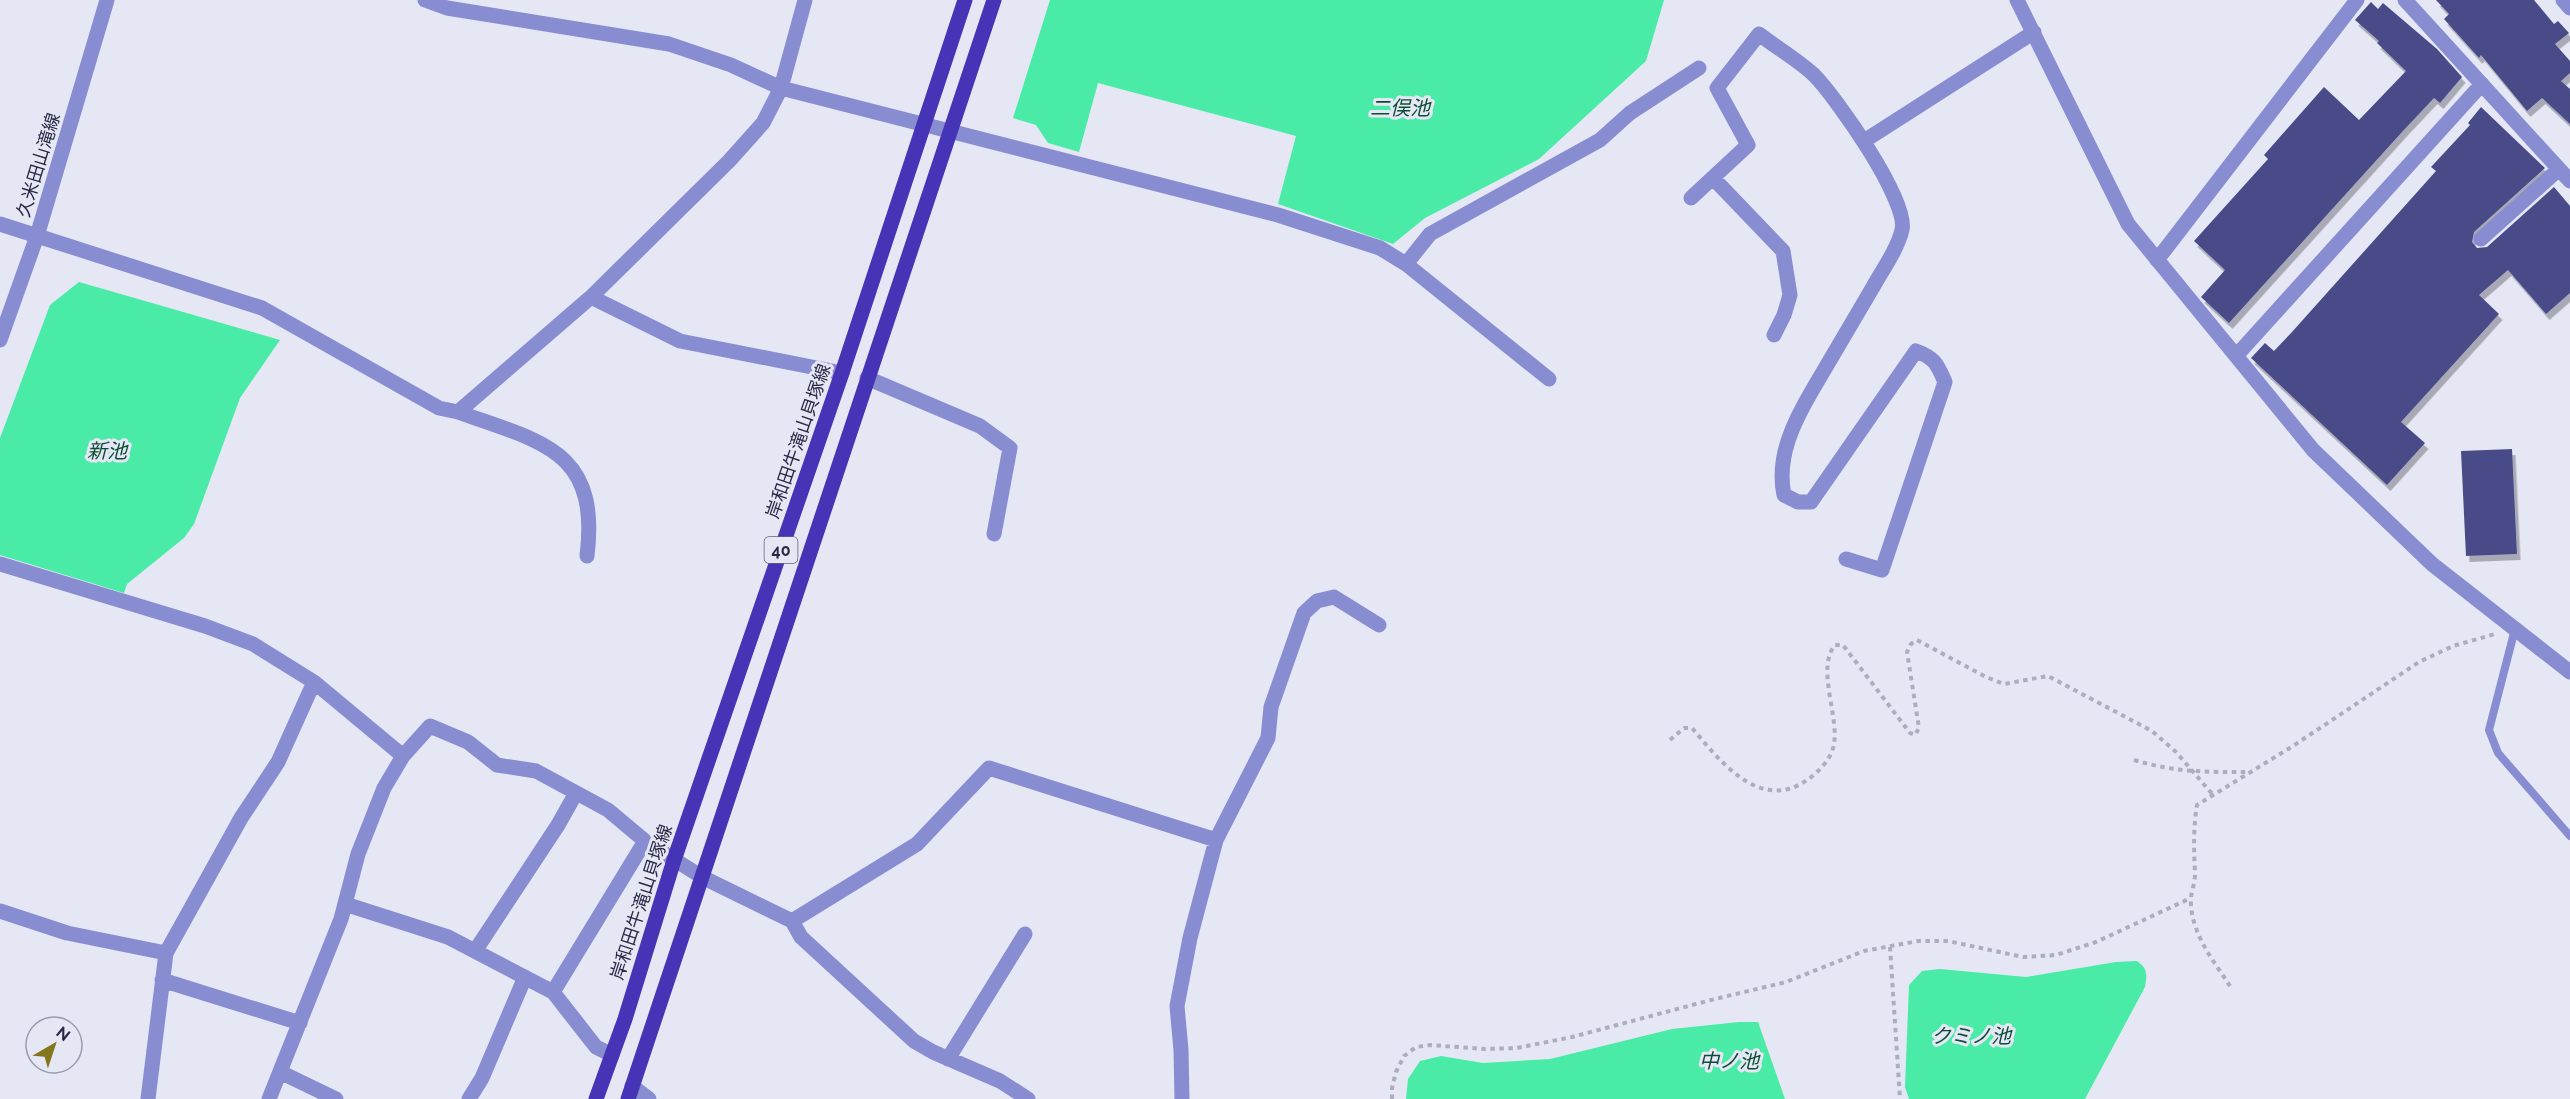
<svg xmlns="http://www.w3.org/2000/svg" width="2570" height="1099" font-family="Raleway,'Noto Sans JP',sans-serif">
	<defs>
		<filter id="shadow"><feDropShadow dx="3.5" dy="6" stdDeviation="0" flood-color="#0004"/></filter>
	</defs>
	<rect width="100%" height="100%" fill="#e5e7f5"/>
	<path fill="#49eba6" d="M1050 0H1664L1646 61 1539 159 1425 218 1393 244 1278 204 1296 136 1098 83 1079 152 1048 143 1036 125 1013 118Z
		M79 282 280 340 240 398 194 524 184 538 127 584 124 593 0 555V438L50 305Z
		M2137 961C2148 969 2147 974 2145 987L2085 1099H1909L1905 1087 1909 985 1922 971 1940 969 2026 977 2116 962Z
		M1739 1022H1758L1785 1099H1406L1408 1079 1420 1061 1441 1056 1483 1063 1550 1059 1672 1029Z"/>
	<path fill="#4a4c89" filter="url(#shadow)" d="M2436 0H2534L2554 24 2558 21 2569 33 2555 44 2570 61V73L2561 81 2570 89V124L2542 98 2527 111 2481 55 2479 58 2444 19 2449 14Z
		M2371 2 2378 9 2383 3 2437 49 2462 77 2440 103 2434 98 2402 132 2229 323 2201 297 2225 270 2194 241 2268 159 2264 155 2324 87 2359 120 2406 71 2377 43 2379 41 2355 20Z
		M2481 107 2545 168 2474 232 2472 242 2477 248 2487 247 2554 187 2570 206V293L2546 314 2508 270 2479 295 2499 314 2401 422 2425 443 2387 485 2251 358 2265 343 2274 351 2292 332 2436 171 2431 167 2470 125 2468 123Z
		M2512 449 2517 554 2466 556 2461 451Z"/>
	<g fill="none" stroke-linecap="round" stroke-linejoin="round">
		<path stroke="#acaec0" stroke-width="4" stroke-dasharray="4.5 4.5" stroke-linecap="butt" d="M1670 740 1684 728H1692C1720 761 1760 813 1807 780 1819 772 1832 758 1834 744 1839 716 1816 668 1835 645H1843L1910 733 1915 735 1919 728 1907 652 1911 644 1917 640 1986 677 2004 684 2048 676 2152 731 2176 752 2214 796
			M2134 760C2178 773 2207 772 2252 772
			M1890 947 1900 1099
			M2230 986C2213 960 2189 931 2191 897 2192 890 2195 882 2195 874 2194 850 2193 829 2197 805L2293 746 2419 662 2453 646 2495 634
			M1392 1099V1088L1396 1072 1404 1056 1416 1047 1430 1045 1485 1049 1517 1048 1572 1037 1711 1000 1786 982 1864 951 1918 941H1948L2023 957 2056 955 2096 942 2191 898"/>
		<path stroke="#888dd2" stroke-width="8" d="M2515 629 2489 730 2498 753 2570 836"/>
		<path stroke="#888dd2" stroke-width="15" d="M425 0 447 8 669 44 731 65 781 88 1278 215 1380 248 1406 264 1549 379
			M2017 0 2128 224 2313 450 2432 564 2515 629
			M2405 0 2570 181
			M2563 0 2570 8
			M1864 141 2034 32
			M1713 178 1783 251 1790 295 1784 315 1774 335
			M1691 198 1748 145 1717 88 1759 34C1777 48 1798 60 1814 75 1836 97 1909 201 1902 230 1897 250 1883 269 1873 287 1853 321 1833 355 1813 389 1794 421 1776 457 1784 495L1798 502H1811L1916 351C1935 358 1937 364 1945 382L1882 570 1846 559
			M0 224 262 308 439 408 458 412 591 297 729 161 763 123 781 88 805 0
			M2481 239 2559 169
			M2157 260 2357 0
			M1406 264 1430 234 1600 140 1630 113 1699 68
			M591 297 680 341 842 373
			M2236 356 2482 84
			M867 378 980 426 1010 448 994 534
			M458 412C541 442 600 449 587 556
			M0 564 205 626 253 644 314 682 403 756 430 726 468 742 497 765 536 771 608 810 645 841 702 877 792 921 801 937 914 1041 933 1052 1000 1081 1028 1099
			M345 904 448 937 553 992 596 1047 612 1055
			M0 911 67 933 166 953
			M792 921 917 844 989 768 1216 840
			M475 951 558 825 576 793
			M162 980 300 1023
			M553 992 645 841
			M948 1059 1025 934
			M280 1072 336 1099
			M632 1086 649 1099
			M148 1099 166 953 241 818 278 762 314 682
			M269 1099 341 919 358 854 384 788 403 756
			M469 1099 482 1078 525 977
			M1182 1099 1181 1050 1177 1006 1190 938 1216 840 1268 738 1271 707 1304 613 1317 601 1334 597 1379 625"/>
		<path stroke="#888dd2" stroke-width="15" d="M0 340 37 236 107 0
			M2515 629 2570 672"/>
		<path stroke="#4534b5" stroke-width="15" d="M596 1099 625 1019 674 860 842 373 965 0
			M628 1099 994 0"/>
	</g>
	<g text-anchor="middle" dominant-baseline="central" stroke-width="6" stroke-linejoin="round" paint-order="stroke">
		<rect fill="#e5e7f5" stroke="#61637a" stroke-width="1.5" x="764.5" y="537" width="33" height="26" rx="4.5"/>
		<g font-size="16" font-weight="bold" fill="#282a45">
			<text x="781" y="550">40</text>
		</g>
		<g font-size="18" fill="#282a45" stroke="#e5e7f5">
			<text transform="translate(38 165) rotate(-73)">久米田山滝線</text>
			<text transform="translate(798 441) rotate(-71)">岸和田牛滝山貝塚線</text>
			<text transform="translate(641 902) rotate(-72)">岸和田牛滝山貝塚線</text>
		</g>
		<g font-size="20" font-style="italic" fill="#0b4d33" stroke="#e5e7f5">
			<text x="1400" y="108">二俣池</text>
			<text x="107" y="451">新池</text>
			<text x="1971" y="1036">クミノ池</text>
			<text x="1729" y="1061">中ノ池</text>
		</g>
	</g>
	<g transform="translate(54 1045) rotate(39)"><circle r="28" fill="#e5e7f5" stroke="#999baf" stroke-width="1.5"/>
	<path d="M0-4.5L10 22L0 15L-10 22Z" fill="#84761a"/>
	<text y="-9" font-size="16" font-weight="bold" text-anchor="middle" fill="#282a45">N</text>
	</g>
</svg>
